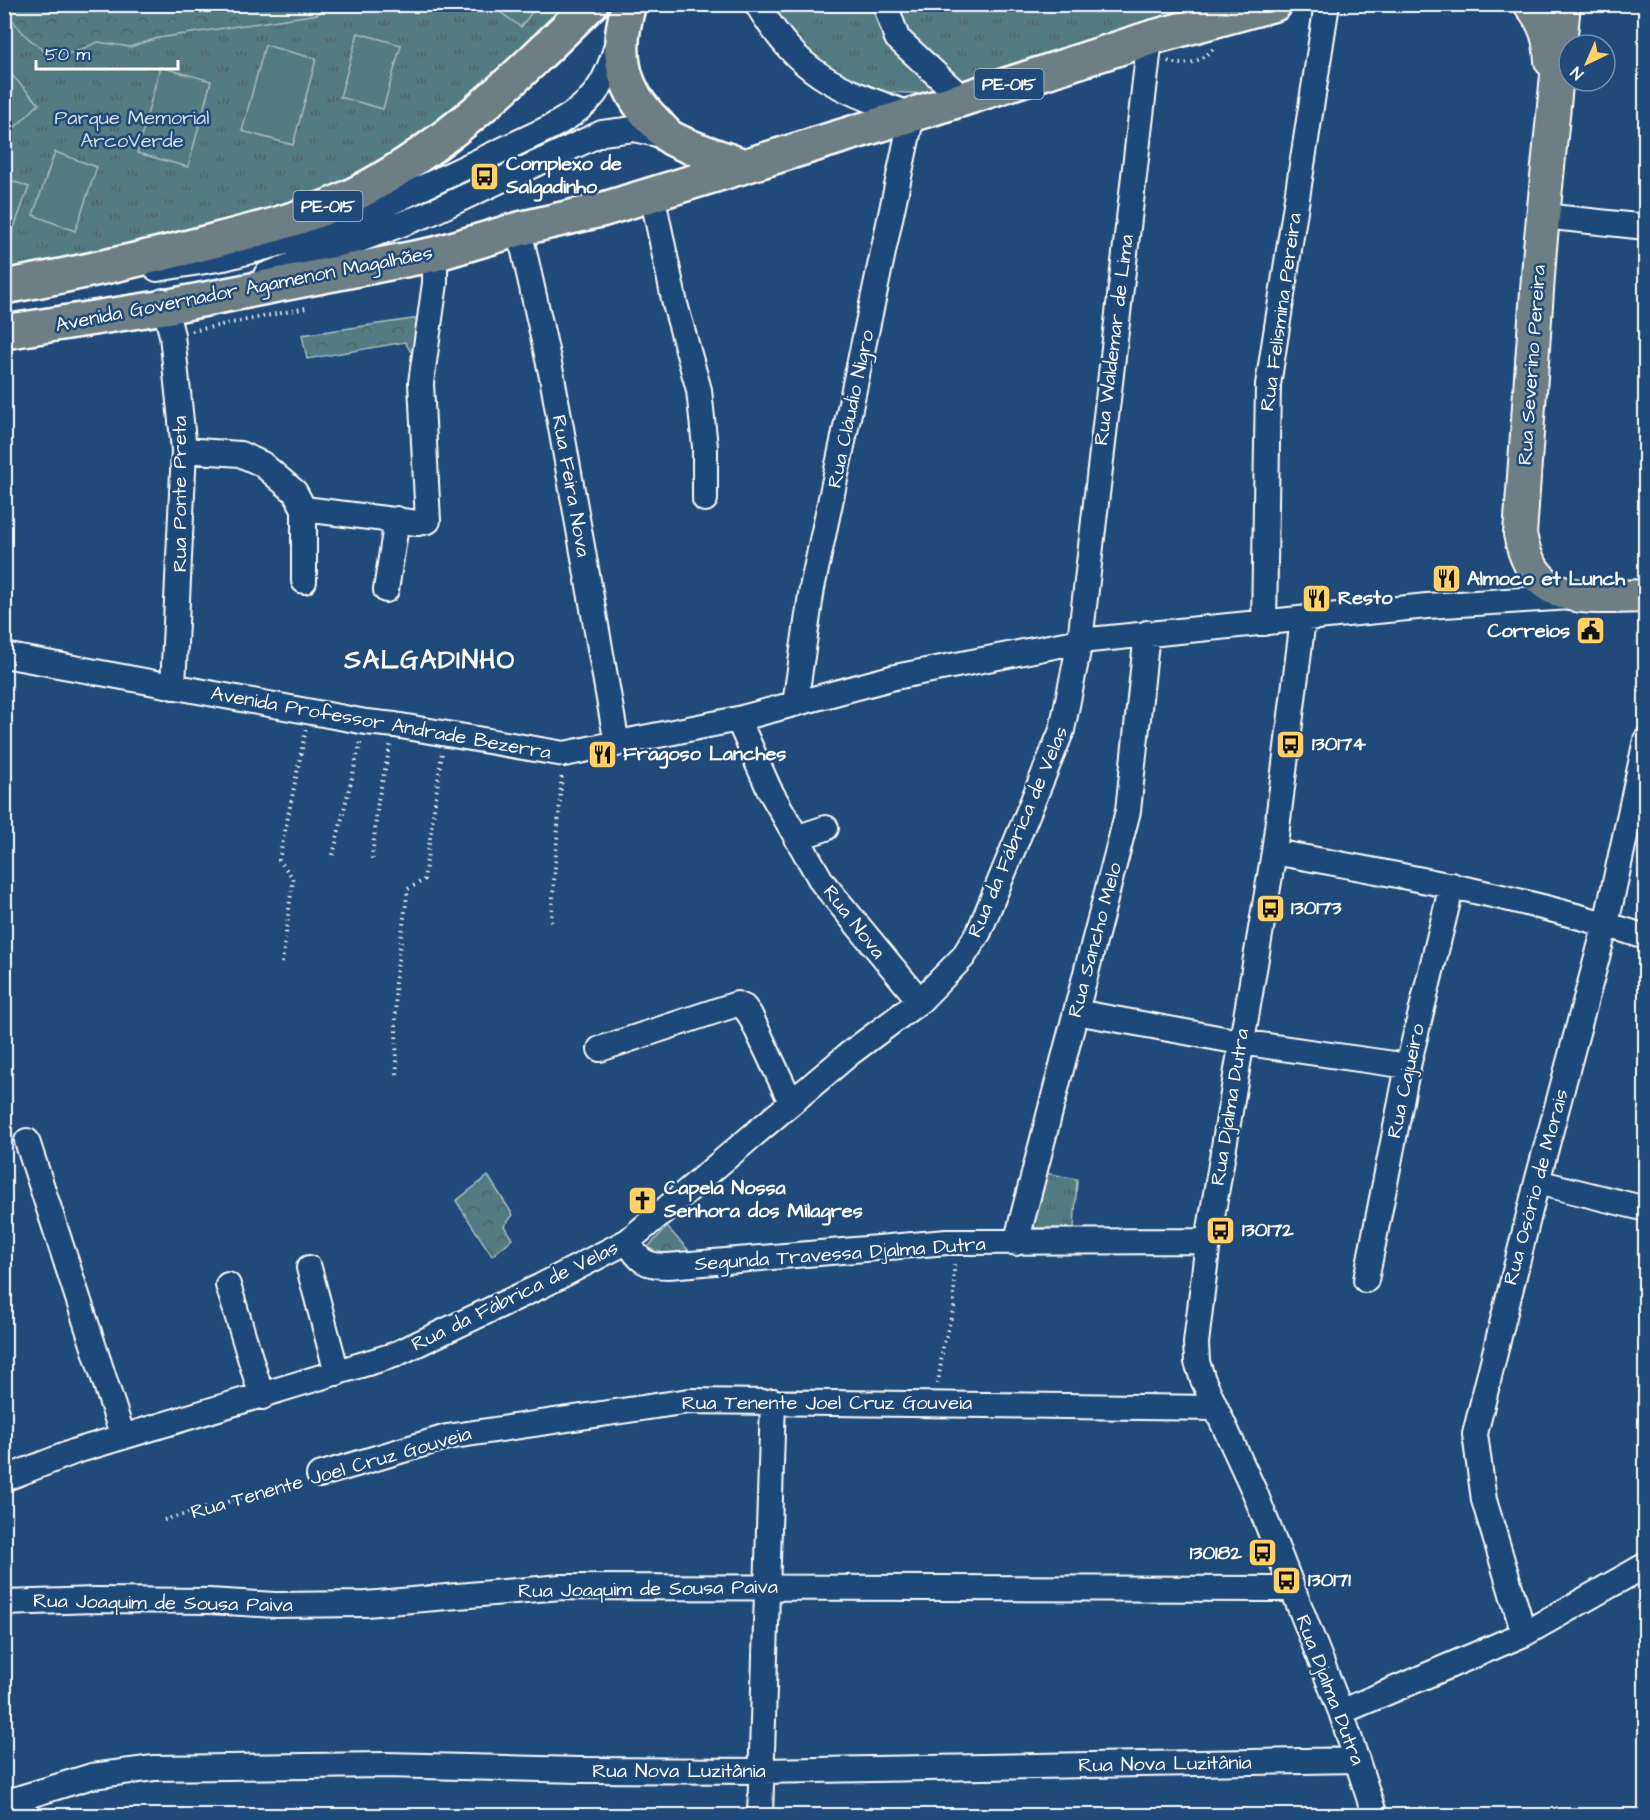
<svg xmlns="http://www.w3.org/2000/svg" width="1650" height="1820" font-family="'Architects Daughter',sans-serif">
	<defs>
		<pattern id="grass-tufts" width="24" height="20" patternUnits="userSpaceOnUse" patternTransform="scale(1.5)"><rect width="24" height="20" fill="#537b82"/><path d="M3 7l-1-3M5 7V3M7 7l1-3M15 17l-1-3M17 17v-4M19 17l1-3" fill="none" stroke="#4f6164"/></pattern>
		<pattern id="forest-crowns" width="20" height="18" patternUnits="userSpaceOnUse" patternTransform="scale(1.5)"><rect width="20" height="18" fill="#537b82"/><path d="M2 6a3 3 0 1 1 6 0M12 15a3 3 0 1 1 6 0" fill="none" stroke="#4f6164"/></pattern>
	</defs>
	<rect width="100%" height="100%" fill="#1f4a7a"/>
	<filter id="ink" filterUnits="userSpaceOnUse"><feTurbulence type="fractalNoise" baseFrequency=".0167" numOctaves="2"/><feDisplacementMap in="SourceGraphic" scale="12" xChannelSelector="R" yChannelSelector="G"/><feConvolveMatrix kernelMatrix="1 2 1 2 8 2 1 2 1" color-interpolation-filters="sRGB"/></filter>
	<g filter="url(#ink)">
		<path fill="url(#grass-tufts)" stroke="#a9bdc0" stroke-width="1.5" d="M5 5H568L530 47 337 207 5 280Z
			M742 5H1235L957 95 859 91 767 38Z
			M1045 1173 1077 1179 1074 1228H1028Z"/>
		<path fill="url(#forest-crowns)" stroke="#a9bdc0" stroke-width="1.5" d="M4 5 5 4 327 5 318 14 158 38 130 47 98 42 73 53H46L26 36 5 12Z
			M427 317 421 343 411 352 405 342 307 359 302 335Z
			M488 1176 513 1215 504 1226 512 1239 492 1256 456 1201Z
			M667 1227 692 1254 669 1262 648 1247Z"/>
		<path fill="#537b82" stroke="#a9bdc0" stroke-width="1.5" d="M490 5H537L521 27Z
			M358 33 401 45 383 109 340 97Z
			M265 45 316 59 293 145 242 131Z
			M160 67 211 81 188 167 137 153Z
			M5 68 39 104 5 137Z
			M55 152 97 167 75 231 33 215Z
			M4 178 29 187 6 249H4Z"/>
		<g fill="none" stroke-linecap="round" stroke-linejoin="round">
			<defs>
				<path id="minor" d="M757 4C801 77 836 88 912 115L812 588 795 704
					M885 4 897 38 963 99
					M652 194 675 304 699 390 705 447V499
					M1543 216 1646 227
					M519 229 552 377 617 744
					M157 269 224 258 332 230 551 127C592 105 605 87 618 42
					M266 275 428 214 602 133 634 129 671 137
					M163 301 172 335 184 450 173 687
					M184 450 240 454 262 464 295 492 304 509V581
					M304 509 418 523 428 521 421 383 435 283V254
					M386 590 397 519
					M1303 619 1274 852 1208 1241 1196 1343 1197 1362 1203 1380 1255 1493 1341 1712 1375 1816
					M1264 623 1268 385 1327 4
					M4 655 366 722 395 725 564 754 738 719 895 677 1080 641 1427 606 1571 597
					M738 719 769 789 822 882 920 1001
					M796 838 826 828
					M1274 852C1399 875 1525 897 1646 937
					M1076 1012 1240 1042 1408 1066
					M600 1049 737 1004 744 1007 750 1015 791 1102
					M27 1141 123 1437
					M1537 1182 1646 1209
					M628 1241C638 1261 646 1266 668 1266L947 1242 1208 1241
					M1016 1243 1128 811 1147 633
					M309 1268 337 1373
					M1366 1280 1408 1066 1452 885
					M228 1285 262 1397
					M319 1475 447 1437 689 1401 1216 1408
					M4 1479 76 1451 394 1355 541 1286 628 1241 849 1054 920 1001 963 957 979 932 1062 730 1080 641 1150 38
					M4 1603 95 1600 209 1601 275 1605 366 1604 561 1587 1292 1589
					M1524 1634 1484 1500 1475 1434 1537 1182 1606 924 1646 740
					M1341 1712 1524 1634 1646 1565
					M4 1803 92 1776 154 1768 386 1765 580 1770 761 1771 1357 1760
					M760 1816 773 1401"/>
				<path id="major" d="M1530 4C1545 22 1550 39 1551 61
					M1564 4 1540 248 1520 534C1534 608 1587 597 1646 596"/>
				<path id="highway" d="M629 4C615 50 620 88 655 122 660 127 665 134 671 138 693 150 721 157 744 166
					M4 287C75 274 144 259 213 241 257 230 301 219 343 200 439 154 516 78 591 4
					M4 332 165 307 435 254 519 229 601 210 963 99 1150 38 1275 4"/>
			</defs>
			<use href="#minor" stroke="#fff" stroke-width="28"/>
			<use href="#major" stroke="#fff" stroke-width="36"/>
			<use href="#highway" stroke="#fff" stroke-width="38"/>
			<path stroke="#fff" stroke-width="4" stroke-dasharray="1.5 4.5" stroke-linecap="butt" d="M1168 61C1184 68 1203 61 1214 48
				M192 331 306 308
				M333 855 361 740
				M372 859 378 800 391 743
				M551 922 562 773
				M282 963 293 878 279 860 306 729
				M397 1074 395 983 408 889 424 880 442 753
				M938 1384 943 1347 954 1307V1261
				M164 1520 301 1481"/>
			<use href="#minor" stroke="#1f4a7a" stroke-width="24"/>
			<use href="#major" stroke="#6d7e84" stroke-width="32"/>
			<use href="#highway" stroke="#6d7e84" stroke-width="33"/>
		</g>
	</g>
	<defs>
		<symbol id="bus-square" viewBox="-11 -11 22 22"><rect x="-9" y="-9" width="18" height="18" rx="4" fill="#ffd166" stroke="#1f4a7a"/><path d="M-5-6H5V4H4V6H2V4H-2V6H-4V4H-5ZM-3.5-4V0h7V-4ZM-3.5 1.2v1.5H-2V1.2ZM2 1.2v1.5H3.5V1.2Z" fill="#111"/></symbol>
		<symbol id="restaurant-square" viewBox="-11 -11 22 22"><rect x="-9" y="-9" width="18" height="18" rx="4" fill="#ffd166" stroke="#1f4a7a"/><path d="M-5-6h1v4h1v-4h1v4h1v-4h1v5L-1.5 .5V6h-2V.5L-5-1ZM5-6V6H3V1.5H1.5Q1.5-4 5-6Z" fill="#111"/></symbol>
		<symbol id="civic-square" viewBox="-11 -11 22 22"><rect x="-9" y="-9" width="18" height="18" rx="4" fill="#ffd166" stroke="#1f4a7a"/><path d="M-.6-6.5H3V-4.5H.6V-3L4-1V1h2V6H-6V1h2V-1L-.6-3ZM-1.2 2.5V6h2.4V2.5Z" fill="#111"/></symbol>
		<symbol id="church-square" viewBox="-11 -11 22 22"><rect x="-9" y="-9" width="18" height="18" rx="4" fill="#ffd166" stroke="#1f4a7a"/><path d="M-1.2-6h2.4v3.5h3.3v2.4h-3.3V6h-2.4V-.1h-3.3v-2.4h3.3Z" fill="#111"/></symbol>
	</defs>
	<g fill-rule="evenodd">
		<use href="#bus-square" x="468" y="160" width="33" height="33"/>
		<use href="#restaurant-square" x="1430" y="562" width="33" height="33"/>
		<use href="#restaurant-square" x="1300" y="582" width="33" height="33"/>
		<use href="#civic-square" x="1574" y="614" width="33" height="33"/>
		<use href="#bus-square" x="1274" y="728" width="33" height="33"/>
		<use href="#restaurant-square" x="586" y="738" width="33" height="33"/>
		<use href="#bus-square" x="1254" y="892" width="33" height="33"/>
		<use href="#church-square" x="626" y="1184" width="33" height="33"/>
		<use href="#bus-square" x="1204" y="1214" width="33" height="33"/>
		<use href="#bus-square" x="1246" y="1536" width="33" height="33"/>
		<use href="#bus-square" x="1270" y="1564" width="33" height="33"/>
	</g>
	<g text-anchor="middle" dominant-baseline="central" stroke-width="5" stroke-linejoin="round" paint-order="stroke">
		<g fill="#1f4a7a" stroke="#bcc9d7" stroke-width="1.5">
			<rect x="974.5" y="69" width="69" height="30" rx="4.5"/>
			<rect x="293.5" y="191" width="69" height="30" rx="4.5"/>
		</g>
		<g font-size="18" font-weight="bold" fill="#fff">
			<text x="1009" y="84">PE-015</text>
			<text x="328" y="206">PE-015</text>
		</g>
		<g font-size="20" fill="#d4dee0" stroke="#1f4a7a">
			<text x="132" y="118">Parque Memorial<tspan x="132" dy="23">ArcoVerde</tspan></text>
		</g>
		<g font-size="20" font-weight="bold" fill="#fff" stroke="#1f4a7a" text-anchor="start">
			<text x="506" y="164">Complexo de<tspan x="506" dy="23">Salgadinho</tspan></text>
			<text x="1467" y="579">Almoco et Lunch</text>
			<text x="1338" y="598">Resto</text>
			<text x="1570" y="631" text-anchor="end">Correios</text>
			<text x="1312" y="744">130174</text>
			<text x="623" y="754">Fragoso Lanches</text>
			<text x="1291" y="908">130173</text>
			<text x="664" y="1188">Capela Nossa<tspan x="664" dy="23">Senhora dos Milagres</tspan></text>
			<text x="1242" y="1230">130172</text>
			<text x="1242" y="1553" text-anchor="end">130182</text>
			<text x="1308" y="1580">130171</text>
		</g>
		<g font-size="20" fill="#fff" stroke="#1f4a7a">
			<text transform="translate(244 289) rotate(-11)">Avenida Governador Agamenon Magalhães</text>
			<text transform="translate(1281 312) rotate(-82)">Rua Felismina Pereira</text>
			<text transform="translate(1114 340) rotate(-83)">Rua Waldemar de Lima</text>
			<text transform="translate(1532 365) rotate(-86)">Rua Severino Pereira</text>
			<text transform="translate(851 409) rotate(-78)">Rua Cláudio Nigro</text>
			<text transform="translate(571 486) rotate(80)">Rua Feira Nova</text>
			<text transform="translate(180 494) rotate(-90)">Rua Ponte Preta</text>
			<text transform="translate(381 723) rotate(10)">Avenida Professor Andrade Bezerra</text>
			<text transform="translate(1018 832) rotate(-67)">Rua da Fábrica de Velas</text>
			<text transform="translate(854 922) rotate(52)">Rua Nova</text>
			<text transform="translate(1095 940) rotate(-75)">Rua Sancho Melo</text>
			<text transform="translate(1406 1081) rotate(-78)">Rua Cajueiro</text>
			<text transform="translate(1230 1107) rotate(-81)">Rua Djalma Dutra</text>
			<text transform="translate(1536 1187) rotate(-75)">Rua Osório de Morais</text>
			<text transform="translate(840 1254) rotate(-4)">Segunda Travessa Djalma Dutra</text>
			<text transform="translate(515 1296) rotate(-26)">Rua da Fábrica de Velas</text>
			<text x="827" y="1403">Rua Tenente Joel Cruz Gouveia</text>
			<text transform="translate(331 1473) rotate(-16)">Rua Tenente Joel Cruz Gouveia</text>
			<text transform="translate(648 1589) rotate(-1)">Rua Joaquim de Sousa Paiva</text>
			<text transform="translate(163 1603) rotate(1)">Rua Joaquim de Sousa Paiva</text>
			<text transform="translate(1330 1690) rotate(69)">Rua Djalma Dutra</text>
			<text transform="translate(1165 1764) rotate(-1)">Rua Nova Luzitânia</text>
			<text x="679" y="1771">Rua Nova Luzitânia</text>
		</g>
		<g font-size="26" font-weight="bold" letter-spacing="1.5" fill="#fff" stroke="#1f4a7a">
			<text x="430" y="660">SALGADINHO</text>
		</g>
	</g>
	<rect width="1650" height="1820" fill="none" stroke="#1f4a7a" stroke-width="24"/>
	<rect x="12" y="12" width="1626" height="1796" fill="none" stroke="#fff" stroke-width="2" filter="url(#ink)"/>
	<g transform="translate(1587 63) rotate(224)"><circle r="28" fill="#1f4a7a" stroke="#7992af" stroke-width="1.5"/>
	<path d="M0-4.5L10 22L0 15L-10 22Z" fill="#ffd166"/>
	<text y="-9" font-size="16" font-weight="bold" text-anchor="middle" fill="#ffffff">N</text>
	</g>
	<path d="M36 60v9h142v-9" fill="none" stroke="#ffffff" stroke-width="3"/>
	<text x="45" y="60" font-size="18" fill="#ffffff" stroke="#1f4a7a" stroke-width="4.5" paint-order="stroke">50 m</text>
</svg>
